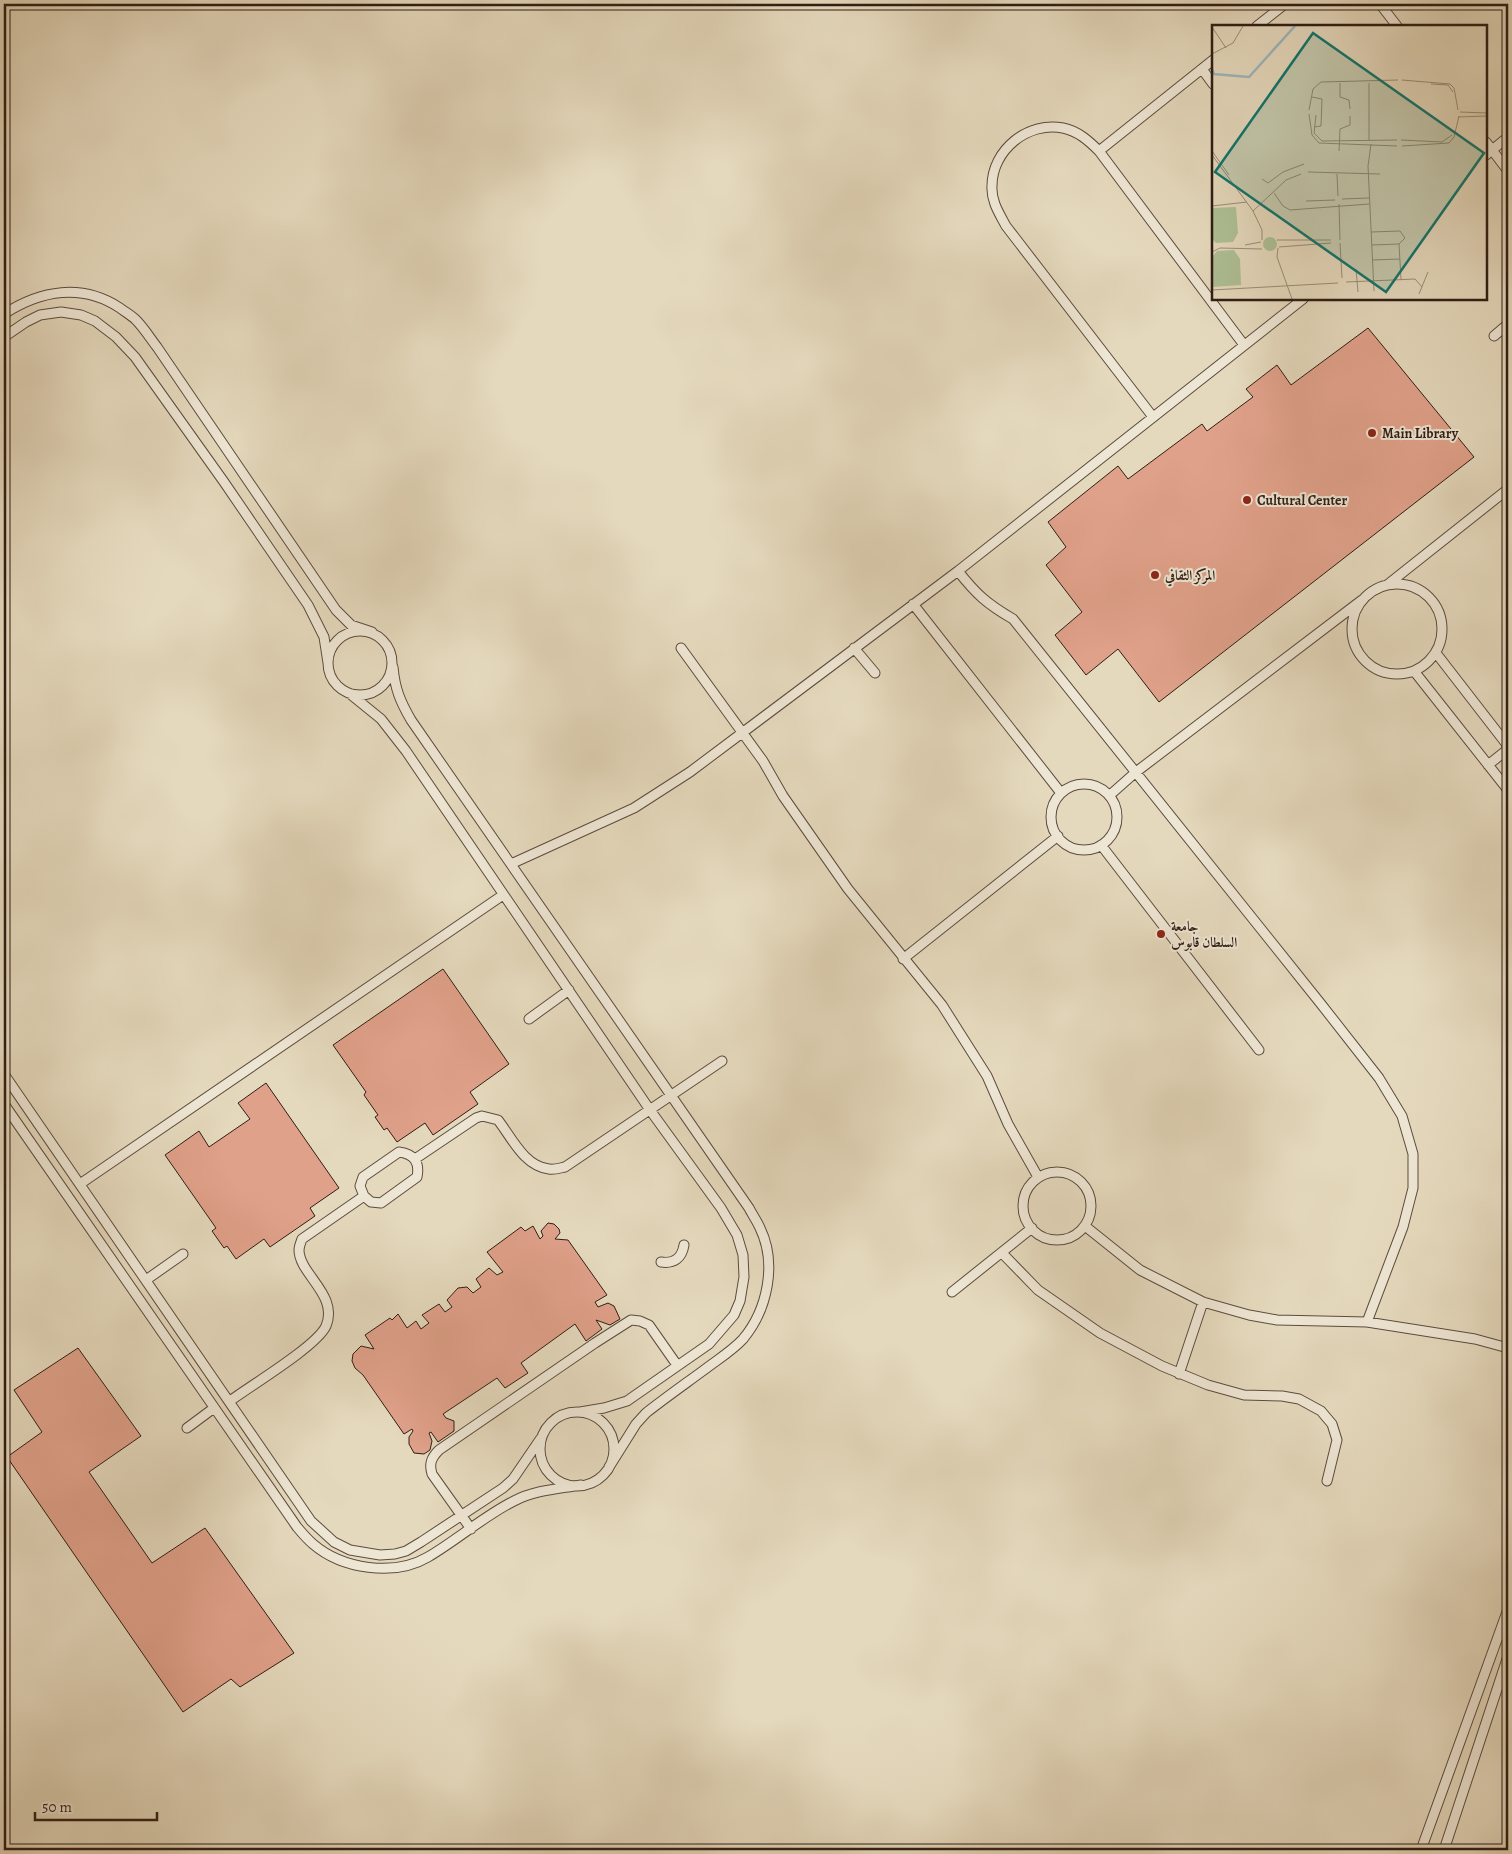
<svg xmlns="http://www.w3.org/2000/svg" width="1512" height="1854" font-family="Alegreya,Amiri,serif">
	<rect width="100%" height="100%" fill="#e5d9bd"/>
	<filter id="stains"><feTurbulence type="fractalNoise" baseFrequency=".004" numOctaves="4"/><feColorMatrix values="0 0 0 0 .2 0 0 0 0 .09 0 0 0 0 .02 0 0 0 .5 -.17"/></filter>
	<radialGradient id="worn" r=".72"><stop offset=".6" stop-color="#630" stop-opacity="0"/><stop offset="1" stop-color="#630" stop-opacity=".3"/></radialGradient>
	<path fill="#e0a18a" stroke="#2f1d14" d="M1368 328 1474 457 1159 702 1118 649 1086 675 1055 635 1082 612 1046 565 1066 547 1048 522 1118 466 1128 479 1202 424 1207 431 1253 397 1246 389 1277 365 1291 385Z
		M443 969 509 1064 470 1092 478 1104 433 1135 425 1123 397 1142 387 1128 384 1130 375 1117 378 1115 364 1095 366 1092 333 1045Z
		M266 1083 339 1188 310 1208 315 1216 270 1247 264 1239 236 1259 227 1246 224 1248 212 1231 216 1228 165 1155 199 1131 209 1147 250 1119 238 1103Z
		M548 1223 554 1224 559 1229 560 1233 555 1239 568 1240 607 1295 595 1302 598 1307 608 1303 614 1306 620 1319 610 1325 596 1320 602 1329 586 1341 575 1324 521 1363 528 1373 505 1388 497 1378 443 1414 446 1418 454 1421V1431L438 1442 431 1432 429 1433 432 1441 430 1450 424 1454 414 1453 409 1444V1437L413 1431 412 1429 404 1434 363 1375 355 1368 352 1361 353 1354 361 1346 374 1349 365 1335 390 1318 392 1320 398 1314 407 1328 416 1321 421 1329 429 1323 422 1315 439 1304 445 1312 452 1307 447 1300 458 1288 467 1287 473 1293 481 1287 476 1279 489 1268 497 1275 503 1272 487 1252 521 1227 525 1231 533 1226 540 1239 543 1236 541 1231Z
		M78 1348 141 1436 89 1472 152 1563 205 1528 294 1653 240 1687 231 1679 183 1712 7 1457 42 1432 14 1390Z"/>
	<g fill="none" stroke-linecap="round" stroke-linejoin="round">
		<defs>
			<path id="service" d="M1380 4 1397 26
				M1257 26 1285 4
				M1202 69 1213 84
				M1486 142 1508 171
				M1099 151 1213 60
				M1486 155 1508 137
				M4 314C41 290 82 283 120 308 125 312 131 315 136 320 144 328 150 338 157 347L336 610 351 625 372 632
				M1494 336 1508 324
				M4 337 26 322 40 315 61 312 81 315 95 321 116 337 135 357 224 482 308 605 324 637 328 663
				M1153 417 1006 226C999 213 991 201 992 186 992 150 1028 121 1063 128 1078 131 1089 141 1099 151L1244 345
				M958 571C976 594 987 604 1013 619L1321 1004 1379 1078 1402 1116 1413 1154V1188L1403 1227 1367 1322
				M1352 629a45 45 0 1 1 90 0a45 45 0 1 1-90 0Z
				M1387 585 1508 489
				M913 604 1061 793
				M328 663a32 32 0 1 1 64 0a32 32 0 1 1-64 0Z
				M681 648 763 761 783 796 848 889 942 1005 987 1076 1008 1124 1038 1177
				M854 648 875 673
				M1436 653 1508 746
				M393 667C395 689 400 701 411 720L749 1208C752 1214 757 1221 760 1228 777 1263 768 1309 743 1339 732 1351 717 1360 704 1370 685 1384 665 1398 646 1413L636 1424 609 1467
				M1414 671 1508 790
				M349 693 381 719 406 751 650 1110 721 1208 737 1235 743 1255 744 1277 740 1301 734 1315 709 1344 627 1401 604 1408 580 1412
				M1488 765 1508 749
				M1051 817a33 33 0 1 1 66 0a33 33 0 1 1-66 0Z
				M1110 795 1136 772 1362 600
				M1101 845 1259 1050
				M511 864 634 808 690 772 958 571 1303 299
				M903 959 1058 836
				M529 1019 569 990
				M4 1074 311 1521 334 1542 350 1550 380 1555 395 1554 406 1551 421 1542 503 1488 513 1479 541 1438
				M4 1104 297 1527C302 1533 307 1539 313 1544 342 1569 394 1577 428 1557 457 1540 484 1516 514 1501 535 1490 558 1489 581 1485
				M399 1152C414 1154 420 1162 417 1177L381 1203 371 1202 364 1196 360 1186 363 1177Z
				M415 1159 476 1118 482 1116 498 1120C512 1138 524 1166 549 1169 554 1170 560 1168 565 1167L722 1061
				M1023 1206a34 34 0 1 1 68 0a34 34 0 1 1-68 0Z
				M80 1184 503 895
				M1085 1226 1140 1270 1203 1302 1249 1315 1277 1320 1367 1322 1475 1339 1508 1348
				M1002 1253 1038 1290 1100 1333 1162 1366 1208 1385 1244 1395 1282 1396 1299 1399 1321 1411 1332 1424 1337 1440 1327 1481
				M661 1262C674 1264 682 1258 684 1245
				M146 1280 183 1254
				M952 1292 1032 1228
				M1179 1374 1203 1302
				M230 1401C250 1386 317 1346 326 1326 339 1295 299 1274 299 1250 299 1246 301 1242 302 1239L364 1196
				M540 1449a37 37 0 1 1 74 0a37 37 0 1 1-74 0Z
				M187 1428 214 1408
				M471 1529 432 1474C429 1464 431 1458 439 1450L595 1343 631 1320 640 1321 649 1325 677 1365
				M1421 1850 1508 1609
				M1444 1850 1508 1656"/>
		</defs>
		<use href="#service" stroke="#5c4c3e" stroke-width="11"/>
		<use href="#service" stroke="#eee6d4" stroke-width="9"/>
	</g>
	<g fill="#8f2418" stroke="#eee6d4" stroke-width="2">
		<circle cx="1372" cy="433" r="5"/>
		<circle cx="1247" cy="500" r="5"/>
		<circle cx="1155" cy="575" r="5"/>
		<circle cx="1161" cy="934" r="5"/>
	</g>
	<g text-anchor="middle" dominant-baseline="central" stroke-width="4" stroke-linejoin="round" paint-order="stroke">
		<g font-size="14" font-weight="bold" fill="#2f1d14" stroke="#eee6d4" text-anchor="start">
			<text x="1382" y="433">Main Library</text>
			<text x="1257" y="500">Cultural Center</text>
			<text x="1165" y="575">المركز الثقافي</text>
			<text x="1171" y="926">جامعة<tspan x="1171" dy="16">السلطان قابوس</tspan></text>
		</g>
	</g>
	<g transform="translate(1212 25)">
		<rect width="275" height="275" fill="#e5d9bd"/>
		<path d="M24 182 26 208 21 217 4 218 0 214V183ZM51 219a7 7 0 1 1 14 0a7 7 0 1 1-14 0ZM22 225 28 234 29 260 0 262V232L5 226Z" fill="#aec096"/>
		<path fill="none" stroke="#9cb7bd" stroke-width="2.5" d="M0 44 2 49 37 52 83 1"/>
		<path fill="none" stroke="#9c8e79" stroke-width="1" d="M0 2 14 23M0 29 21 18 31 1M190 55 238 59 242 63 246 85M128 58V72L137 75 138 84M219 59 236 60 241 67M100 72 110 74 109 101 102 102M97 85 101 64 109 57 186 55M248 87 275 88M97 89 100 110 107 118 185 121M104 90 102 108 110 116 185 115M246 92 275 91M189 115 230 117 240 110M157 116V58M159 119 156 141 162 266M190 121 237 118 242 112 247 91M0 126 17 150M127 126 128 104 138 100V91M0 130 41 186 50 205V215M96 147 168 149M125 149 126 171M50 154 56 158 71 147 92 139M62 168 71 181 78 185 157 179M130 174 157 173M94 176 123 175M127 179 128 215M0 181 35 177M41 186 74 155 89 149M159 207 188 206 193 213 187 219 160 220M65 215H119M128 218 130 253M187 219 189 254M33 220 49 217M67 222 119 218M66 223 65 232 80 274M0 227 8 223 50 224M160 235 188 234M144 244 146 267M134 257 203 254 210 262M0 265 126 258M207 269 216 247"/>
		<path fill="#0f766e" fill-opacity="0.15" stroke="#0f766e" stroke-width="2.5" d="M101 8 272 128 174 267 3 147Z"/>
		<rect width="275" height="275" fill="none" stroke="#2f1d14" stroke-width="2.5"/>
	</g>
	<rect width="1512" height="1854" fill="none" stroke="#e5d9bd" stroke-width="20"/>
	<rect x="5" y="5" width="1502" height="1844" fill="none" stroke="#2f1d14" stroke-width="2.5"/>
	<rect x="10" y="10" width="1492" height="1834" fill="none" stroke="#2f1d14"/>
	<path d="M35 1812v8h122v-8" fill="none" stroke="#2f1d14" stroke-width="2.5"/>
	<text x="42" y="1812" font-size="15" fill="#2f1d14" stroke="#eee6d4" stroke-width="4" paint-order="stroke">50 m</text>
	<rect width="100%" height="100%" filter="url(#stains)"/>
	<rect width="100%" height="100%" fill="url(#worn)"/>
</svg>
